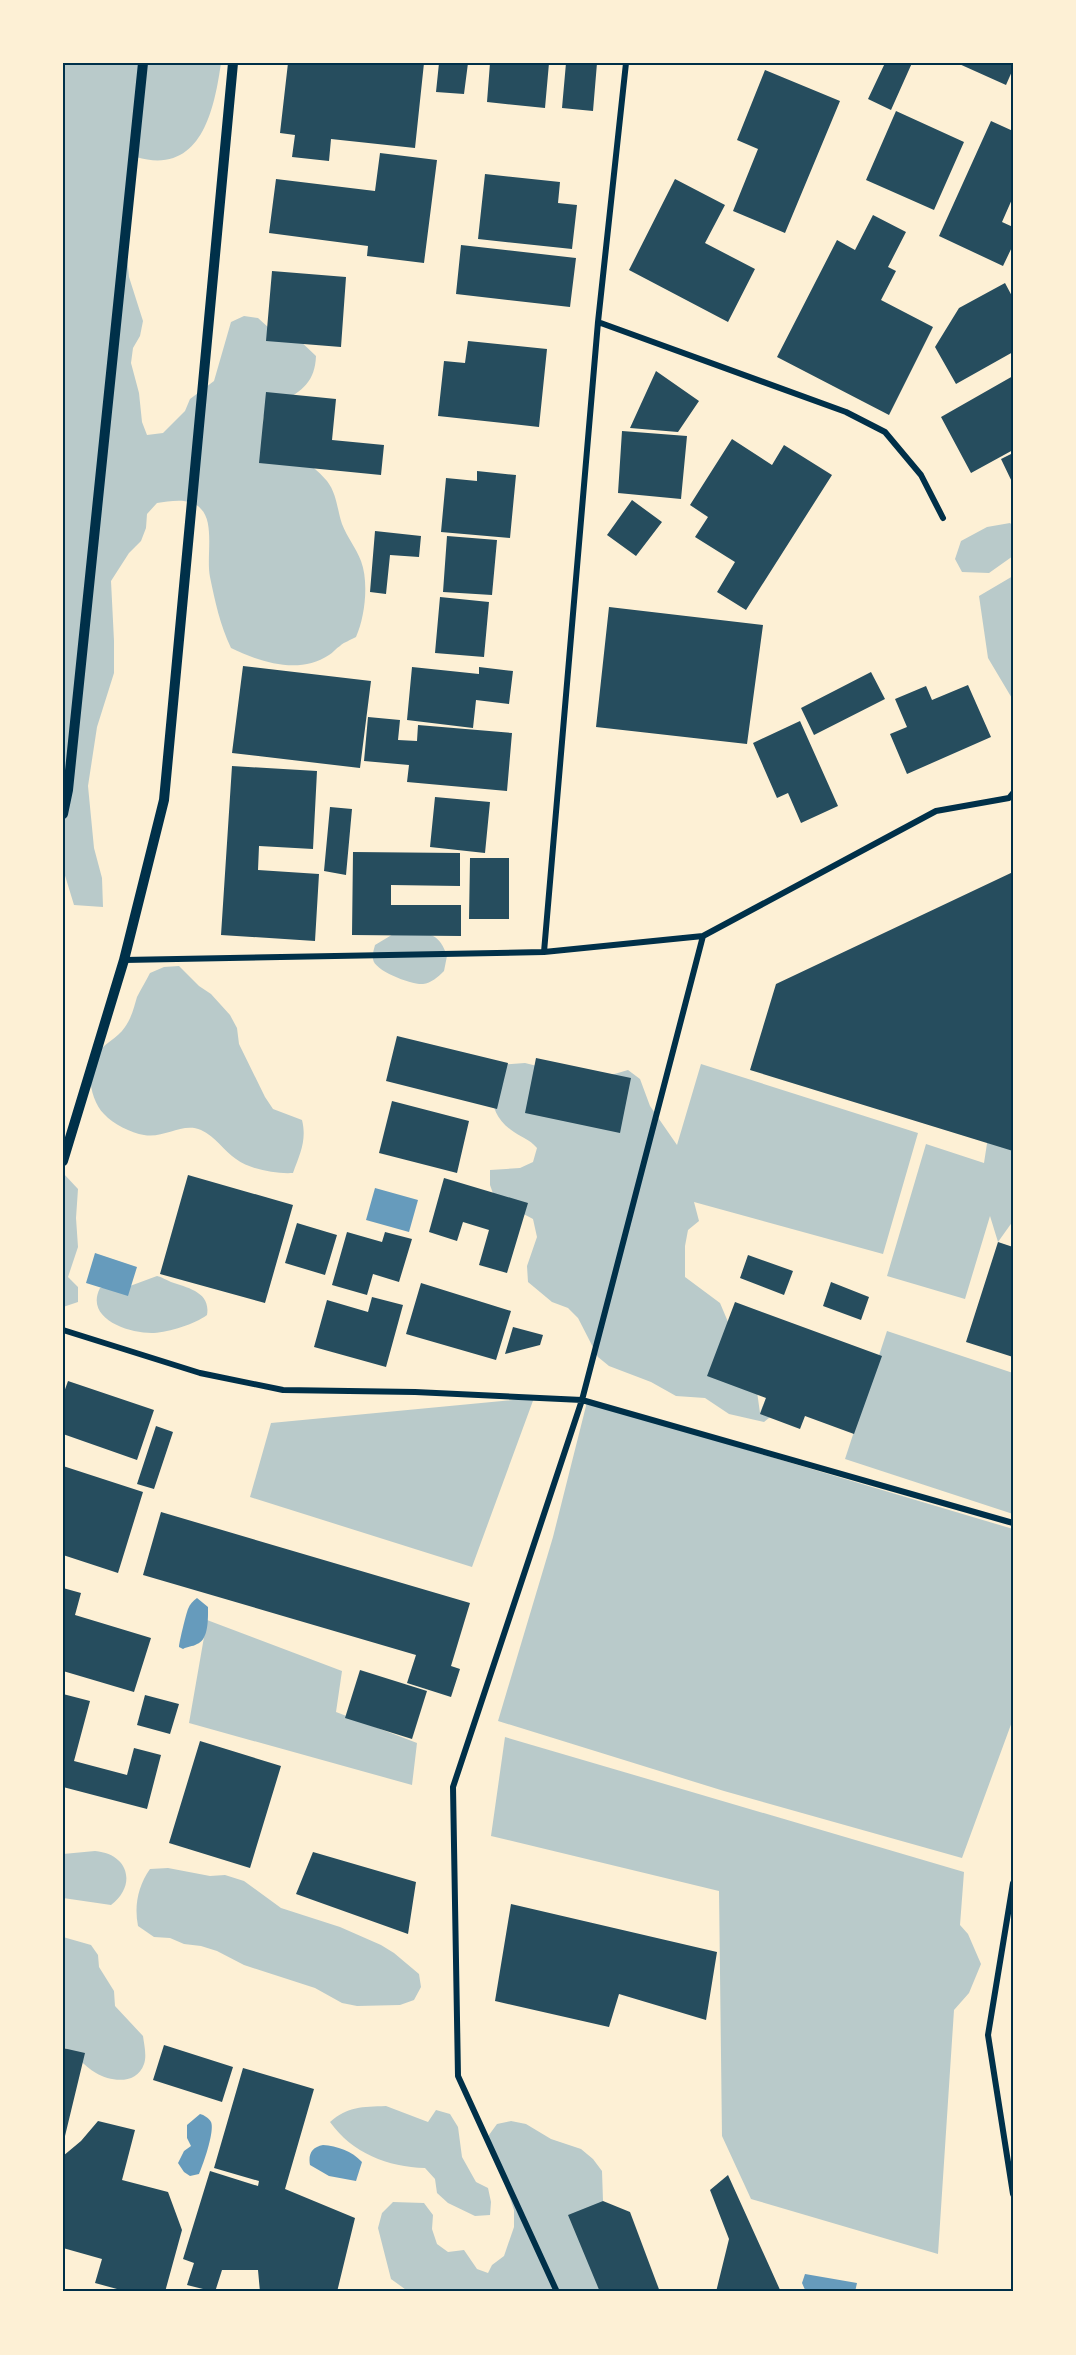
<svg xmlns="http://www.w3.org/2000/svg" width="1076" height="2355" font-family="'DM Sans',sans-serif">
	<rect width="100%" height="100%" fill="#fdf0d5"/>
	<path fill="#b9caca" d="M63 63H221C214 111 201 176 136 157L125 235 129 277 143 321 140 336 133 348 131 363 139 393 142 422 147 435 163 433 185 411 190 399 214 381 231 322 244 316 258 318 269 328 296 337 316 356C315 381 303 391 281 402 277 404 271 406 268 409 261 416 263 427 264 436 286 449 310 461 327 481 337 494 337 509 342 524 347 537 356 548 361 561 369 582 365 617 356 637 351 640 344 642 340 646 336 648 333 653 329 655 299 675 260 662 231 648 220 625 215 601 210 577 206 558 215 523 201 509 191 497 171 501 157 503L147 514 146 528 141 541 129 553 111 581 114 641V673L97 727 88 786 94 848 102 878 103 907 74 905 63 869Z
		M1010 523 1013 526V556L989 573 962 572 955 559 961 541 987 527Z
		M1013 576V700L988 658 979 596Z
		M395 933C425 933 438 929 447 956L444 971C438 977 431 983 423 984 412 985 374 971 373 959 372 955 374 949 375 945Z
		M179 966 199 986 211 994 230 1015 237 1028 239 1044 265 1097 273 1109 302 1120C307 1140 300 1154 293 1173 276 1174 251 1170 236 1159 224 1151 215 1136 201 1130 182 1122 164 1139 144 1135 131 1133 113 1124 104 1114 91 1101 85 1071 96 1055 104 1043 117 1039 125 1027 132 1017 134 1007 137 997 141 989 146 981 150 973L164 967Z
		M525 1063 557 1071 601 1078 628 1070 640 1079 650 1106 677 1145 701 1064 918 1133 883 1254 694 1202 699 1221 688 1230 685 1246V1277L720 1303 731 1329 753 1363 760 1413 771 1385 775 1413 764 1422 729 1414 705 1398 676 1396 651 1382 609 1366 598 1357 578 1318 568 1308 552 1302 528 1282 527 1266 537 1237 533 1219 495 1199 490 1185V1170L520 1168 533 1162 537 1148C528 1138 524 1139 514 1132 487 1114 491 1092 496 1065Z
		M1013 1101V1221L998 1242 990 1216 965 1299 887 1276 926 1144 984 1163 988 1137Z
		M63 1173 78 1189 76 1218 78 1247 68 1277 78 1287V1302L63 1307Z
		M157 1276C162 1277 166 1280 171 1282 188 1288 211 1292 207 1315 195 1324 169 1332 154 1333 130 1334 84 1319 100 1288L130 1286Z
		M887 1331 1013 1373V1514L845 1459Z
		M534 1398 472 1567 250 1497 271 1423Z
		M587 1402 1013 1529V1719L962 1858 724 1791 498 1721 553 1537Z
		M207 1620 342 1671 336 1712 417 1743 412 1785 189 1723Z
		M505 1737 964 1872 960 1925 968 1934 981 1964 969 1993 954 2010 938 2254 751 2199 722 2136 719 1891 491 1836Z
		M95 1851C129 1854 137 1885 111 1905L63 1898V1854Z
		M168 1868 210 1876 225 1875 244 1881 281 1908 340 1927 381 1945 394 1953 419 1974 421 1987 414 2000 400 2005 357 2006 342 2003 315 1988 244 1965 217 1951 201 1946 184 1944 170 1938 154 1937 138 1926C134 1906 138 1886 150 1869Z
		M63 1937 91 1945 98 1955 99 1967 114 1991 115 2006 143 2036C144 2044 147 2056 144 2064 137 2085 111 2082 96 2073 84 2066 75 2054 63 2046Z
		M386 2106 428 2122 436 2110 450 2114 458 2127 462 2157 476 2182 488 2188 491 2202 490 2215 475 2216 448 2203 437 2193 435 2179 425 2168C388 2167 352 2153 330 2122 348 2106 362 2107 386 2106Z
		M511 2121 526 2124 551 2139 581 2149 593 2159 602 2171 603 2201 596 2221 615 2292H409L391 2279 378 2228 382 2213 393 2202 424 2203 433 2215 432 2229 437 2244 448 2252 464 2250 477 2269 488 2273 492 2265 504 2256 514 2227V2210L504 2181 490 2153 489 2135 497 2124Z"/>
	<path fill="#669bbc" d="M375 1188 418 1200 409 1232 366 1220Z
		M95 1253 137 1267 128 1296 86 1283Z
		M197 1598 208 1607C208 1617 209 1640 197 1644 192 1647 188 1646 183 1649L179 1647C179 1643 186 1614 188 1609 190 1604 193 1601 197 1598Z
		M200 2114C204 2115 209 2118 211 2122 215 2131 203 2165 199 2174L190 2176 184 2172 178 2163 184 2151 191 2146 187 2138V2125Z
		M323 2145C337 2146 352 2151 362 2162L356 2181 329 2176 310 2165C308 2154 312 2147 323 2145Z
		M805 2274 857 2283 855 2292H806L802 2283Z"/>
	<path fill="#264d5e" d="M288 63H424L415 148 331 139 329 161 292 157 295 135 280 133Z
		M439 63H468L464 94 436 92Z
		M490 63H549L545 108 487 102Z
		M566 63H597L593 111 562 108Z
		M885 63H912L891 110 868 99Z
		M957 63H1013V69L1006 85Z
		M765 70 840 101 785 233 733 211 758 149 737 140Z
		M896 111 964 142 934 210 866 180Z
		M991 121 1013 131V197L1002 222 1013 227V245L1003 266 939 236Z
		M380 153 437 160 424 263 367 256 368 246 269 233 276 179 375 191Z
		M485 174 560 182 558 203 577 205 572 249 478 239Z
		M675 179 725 205 705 243 755 269 728 322 629 270Z
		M873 215 906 232 888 267 896 271 881 300 933 327 889 415 777 357 837 240 855 250Z
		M461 245 576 258 570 307 456 294Z
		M272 271 346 277 341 347 266 341Z
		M1005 283 1013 298V352L956 384 935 347 959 308Z
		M468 341 547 349 539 427 438 416 444 361 465 363Z
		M656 371 699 401 678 432 630 428Z
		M1013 376V450L971 473 941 417Z
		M266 392 336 399 332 440 384 445 381 475 259 463Z
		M622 431 687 436 681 499 618 493Z
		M732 439 772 465 784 445 832 475 746 610 717 592 735 562 695 537 708 517 690 505Z
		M1013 453V484L1001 459Z
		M477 471 516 475 510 538 441 532 446 478 477 481Z
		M632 500 662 522 636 556 607 535Z
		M375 531 421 536 419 557 390 555 386 594 370 592Z
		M447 536 497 540 492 595 443 592Z
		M440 597 489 602 484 657 435 653Z
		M609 607 763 625 747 744 596 727Z
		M243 666 371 681 360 768 232 753Z
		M412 667 479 674V667L513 671 509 704 476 700 473 728 407 720Z
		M871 672 885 699 814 735 801 708Z
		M968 685 991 737 907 774 890 734 907 727 895 699 926 686 932 700Z
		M368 717 400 720 398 740 417 741 418 725 512 733 507 791 407 782 409 765 364 761Z
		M800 721 838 806 801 823 788 793 777 798 753 743Z
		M232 766 317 771 313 849 259 846 258 870 319 874 315 941 221 935Z
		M435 797 490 802 485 853 430 847Z
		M330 807 352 809 346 875 324 871Z
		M353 852 460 853V886L391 885V905H461V936L352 935Z
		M470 858H509V919H469Z
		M1013 872V1151L750 1070 776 984Z
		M397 1036 508 1063 497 1109 386 1081Z
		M536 1058 631 1078 620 1133 525 1113Z
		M392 1101 469 1121 457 1173 379 1153Z
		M188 1175 293 1205 265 1303 160 1274Z
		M444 1178 528 1203 507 1273 479 1265 489 1230 463 1222 457 1241 429 1232Z
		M297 1223 337 1235 325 1275 285 1263Z
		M347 1232 382 1242 385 1232 412 1239 399 1282 373 1274 367 1295 332 1285Z
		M998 1242 1013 1247V1357L966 1342Z
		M748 1255 793 1271 784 1295 740 1278Z
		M831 1282 869 1297 861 1320 823 1306Z
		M421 1283 511 1311 496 1360 406 1334Z
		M372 1297 403 1305 386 1367 314 1347 327 1300 368 1312Z
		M735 1302 882 1356 854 1434 805 1416 800 1429 760 1414 766 1398 707 1376Z
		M513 1327 543 1335 540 1345 505 1354Z
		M68 1381 154 1410 137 1460 63 1434V1395Z
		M156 1426 173 1432 154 1489 137 1484Z
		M63 1466 143 1492 118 1573 63 1555Z
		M161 1512 470 1603 451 1666 460 1669 451 1697 407 1683 416 1655 143 1575Z
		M63 1588 81 1593 75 1615 151 1638 134 1692 63 1671Z
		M360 1670 427 1691 412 1739 345 1718Z
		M63 1694 90 1701 74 1761 127 1775 134 1748 161 1755 147 1809 63 1787Z
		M145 1695 179 1704 170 1734 137 1725Z
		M200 1741 281 1766 250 1868 169 1843Z
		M313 1852 416 1882 408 1934 296 1894Z
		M511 1904 717 1952 706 2020 619 1994 609 2027 495 2001Z
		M164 2045 233 2067 222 2102 153 2080Z
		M63 2048 85 2053 65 2136H63Z
		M243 2068 314 2089 285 2189 355 2218 337 2292H260L258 2270H222L215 2292 187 2285 194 2263 183 2259 210 2171 258 2186 259 2181 214 2168Z
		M98 2121 135 2130 122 2180 168 2192 182 2230 165 2292H128L95 2283 102 2259 63 2248V2156L81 2141Z
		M728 2175 781 2292H716L729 2239 710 2190Z
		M603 2201 630 2212 660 2292H600L568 2215Z"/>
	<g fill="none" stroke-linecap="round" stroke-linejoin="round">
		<path stroke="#003049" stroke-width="6" d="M598 322 846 412 885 432 921 475 943 518
			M544 952 598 322 626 63
			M124 960 544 952 703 936 936 811 1009 798 1013 793
			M63 1330 200 1373 283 1390 415 1392 582 1400 1013 1523
			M1013 1883 988 2035 1013 2194
			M557 2292 458 2076 453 1787 582 1400 703 936"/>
		<path stroke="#003049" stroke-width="10" d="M63 814 68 790 143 63
			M63 1161 124 960 164 800 233 63"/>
	</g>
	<rect width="1076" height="2355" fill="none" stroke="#fdf0d5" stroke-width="129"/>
	<rect x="64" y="64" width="948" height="2226" fill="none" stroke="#003049" stroke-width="2"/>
</svg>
